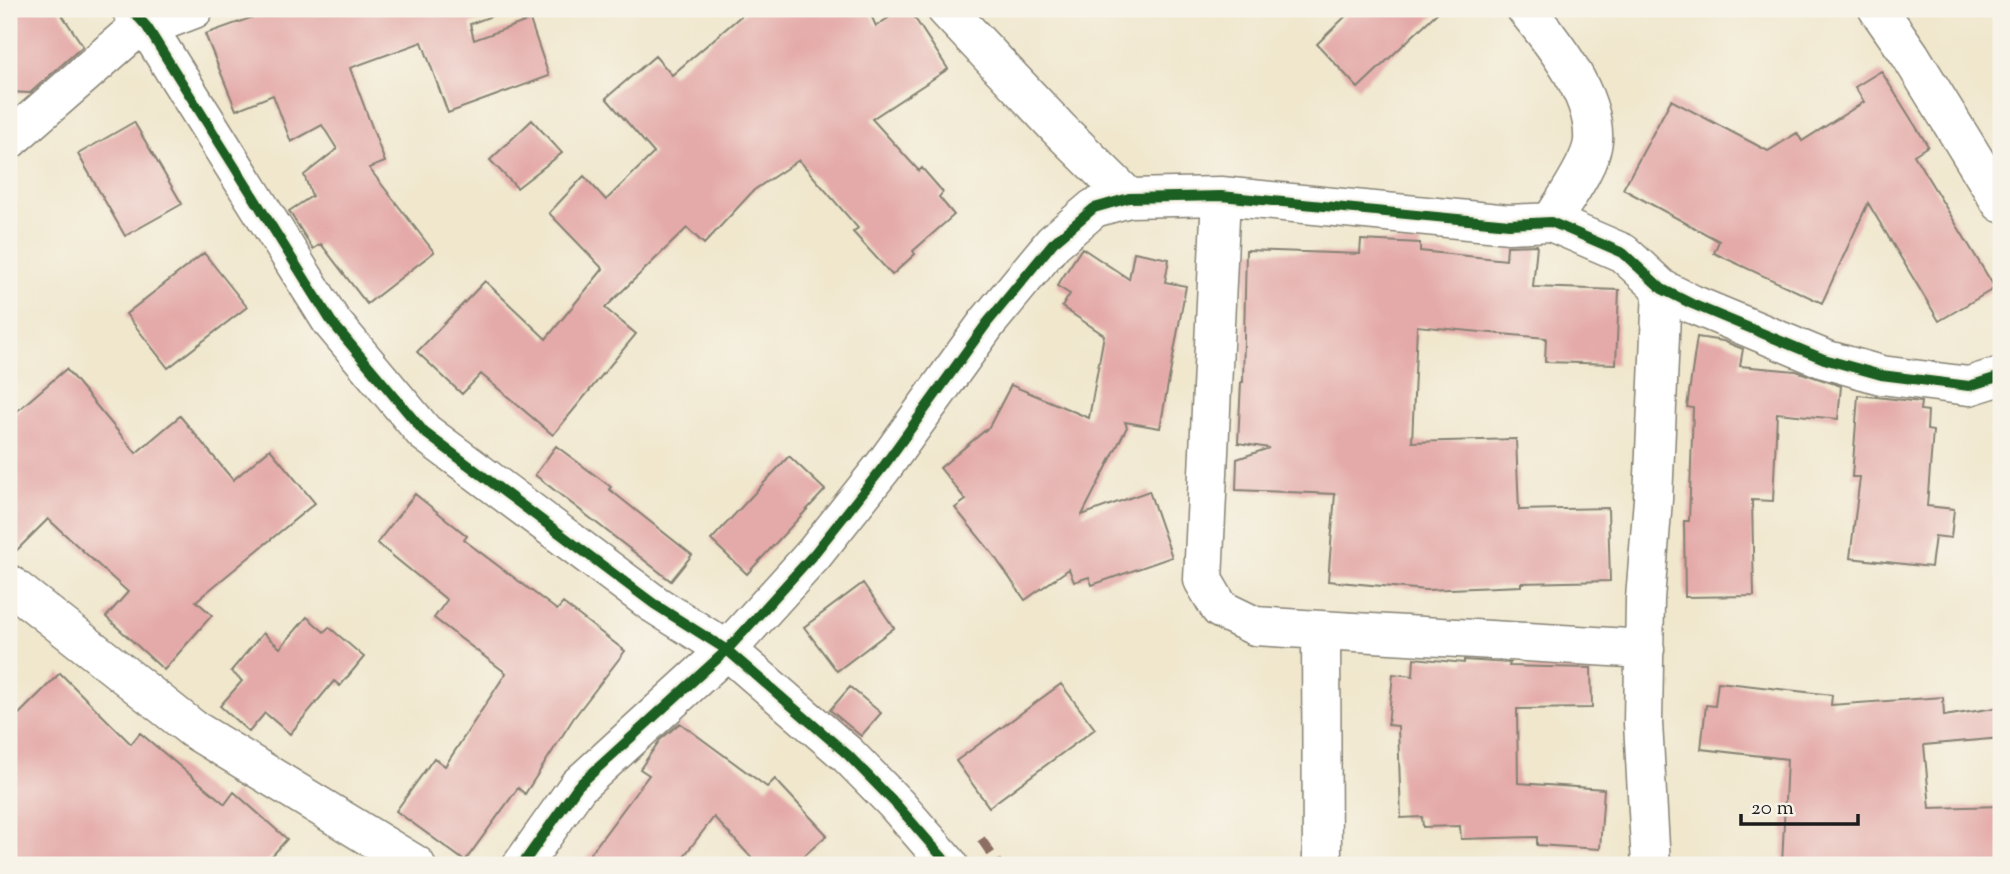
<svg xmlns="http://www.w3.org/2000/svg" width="2010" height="874" font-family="'Sorts Mill Goudy',serif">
	<rect width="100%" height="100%" fill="#f7f3e8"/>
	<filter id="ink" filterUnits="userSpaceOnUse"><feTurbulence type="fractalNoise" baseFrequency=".0143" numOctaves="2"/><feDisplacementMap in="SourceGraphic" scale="14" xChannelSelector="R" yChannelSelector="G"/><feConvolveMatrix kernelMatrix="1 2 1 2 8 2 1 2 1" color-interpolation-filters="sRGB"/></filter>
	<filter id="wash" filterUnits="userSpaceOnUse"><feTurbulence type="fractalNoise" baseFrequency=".00686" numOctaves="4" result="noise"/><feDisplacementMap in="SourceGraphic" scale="28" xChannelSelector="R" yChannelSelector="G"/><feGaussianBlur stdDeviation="1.57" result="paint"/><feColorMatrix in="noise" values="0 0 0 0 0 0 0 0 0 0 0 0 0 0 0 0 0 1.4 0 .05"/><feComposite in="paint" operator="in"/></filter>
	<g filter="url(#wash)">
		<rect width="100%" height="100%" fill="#f0e7cd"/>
		<g id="blocks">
			<path fill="#e4aaa9" d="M9 9H58L83 46 30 93 9 92Z
				M276 9H502V12L470 24 474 40 530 20 549 76 448 113 422 42 350 68 385 162 369 168 434 252 367 304 321 244 313 249 289 211 312 196 304 175 337 149 322 125 291 142 273 95 236 110 205 34Z
				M749 9H868L876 26 902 9H909L948 69 872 119 919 171 922 168 943 192 939 197 954 215 913 251 915 254 892 275 853 232 858 228 799 160 754 190 704 244 687 228 605 308 636 334 553 435 481 374 462 394 417 352 485 281 546 339 603 269 549 213 584 176 606 200 654 153 606 98 655 56 672 75Z
				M1353 9H1441L1358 88 1317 44Z
				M1881 71 1928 146 1914 155 1995 288 1939 321 1868 203 1822 303 1714 253 1719 241 1623 189 1671 100 1768 151 1797 133 1802 141 1864 102 1855 87Z
				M532 120 562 153 517 188 490 160Z
				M134 122 182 204 125 236 78 154Z
				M1361 240 1420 243V251L1506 260 1507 246 1537 245 1533 287 1619 290 1616 364 1545 362 1546 338 1417 326 1412 442 1516 439 1519 510 1608 508 1610 581 1521 583V586L1426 590 1328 581 1335 494 1236 490 1237 459 1269 448 1238 443 1241 382H1243L1246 250 1360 254Z
				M1082 248 1129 279 1134 252 1169 259 1165 282 1186 286 1160 428 1125 422 1127 427 1082 515 1149 491 1172 557 1092 585 1089 577 1074 582 1069 569 1025 600 992 553 955 508 966 500 940 468 989 427 1011 385 1089 418 1104 335 1062 307 1070 294 1057 286Z
				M204 253 247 307 168 368 126 314Z
				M1697 337 1723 341 1743 349 1740 366 1796 371 1841 386 1838 419 1777 413 1773 501 1752 500 1754 596 1685 597 1684 521H1689L1693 408 1687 407Z
				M66 369 136 453 180 416 233 480 270 449 315 503 196 601 212 615 164 670 106 617 128 592 48 519 9 558V418Z
				M1858 395 1921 402 1920 410 1928 411 1927 430 1933 431 1927 506 1954 509 1951 538 1935 536 1931 567 1850 558 1860 477H1852Z
				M556 446 611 487 609 489 692 555 671 581 535 475Z
				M789 456 825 490 747 574 711 540Z
				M415 494 467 536 464 540 557 610 563 603 625 651 573 719 525 794 518 788 465 861 396 811 434 758 445 766 506 673 434 618 447 600 377 543Z
				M863 583 894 628 837 671 804 627Z
				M307 617 324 632 329 627 364 657 340 686 334 681 290 734 265 713 249 732 220 706 242 681 231 671 263 633 280 648Z
				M1414 658 1464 663V660L1510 663 1509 666 1591 668 1592 708 1517 709 1518 783 1604 789 1600 849 1537 845V837L1461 839 1460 826 1423 827 1422 817 1401 818 1398 726 1388 725 1393 674 1413 676Z
				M60 673 131 744 140 733 225 804 234 792 287 839 264 865H9V724Z
				M1718 682 1832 695 1831 705 1943 697 1944 716 2001 707V738L1924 745 1930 808 2001 806V865H1782L1787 759 1701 749 1706 705 1715 706Z
				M1061 684 1095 729 989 807 956 761Z
				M850 687 881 713 861 736 830 710Z
				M680 723 767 787 775 779 827 835 794 865H758L714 817 677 865H582L649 775 640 769 660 740Z"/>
		</g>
	</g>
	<g filter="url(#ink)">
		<use href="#blocks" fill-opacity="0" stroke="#868274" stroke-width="2"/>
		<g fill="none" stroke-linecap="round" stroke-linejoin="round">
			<defs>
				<path id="minor" d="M131 9 147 27 331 321 424 432 654 604 727 650 848 755 896 804 949 865
					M946 9 1059 129 1129 198
					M1526 9C1553 42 1596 95 1593 141 1591 164 1563 202 1551 222
					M1878 9 1910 55 2001 203
					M147 27 194 9
					M9 140 143 23
					M1221 196 1203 580 1220 609 1255 626 1645 649
					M9 584 193 729 416 865
					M1321 630 1322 865
					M522 865 578 786 727 650 814 554 883 467 987 323 1053 243 1094 208 1129 198 1221 196 1509 224 1551 222 1623 253 1662 289 1692 304 1824 359 1881 375 1969 386 2001 376
					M1651 865 1643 723 1645 599 1653 499 1662 289"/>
			</defs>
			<use href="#minor" stroke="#868274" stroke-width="41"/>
			<use href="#minor" stroke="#fff" stroke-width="38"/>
			<path stroke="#8d6e63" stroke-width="9" stroke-dasharray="18 9" stroke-linecap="butt" d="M981 839 999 865"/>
			<defs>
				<path id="cycleway" d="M131 9 147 27 331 321 424 432 654 604 727 650 848 755 896 804 949 865
					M522 865 578 786 727 650 814 554 883 467 987 323 1053 243 1094 208 1129 198 1221 196 1509 224 1551 222 1623 253 1662 289 1692 304 1824 359 1881 375 1969 386 2001 376"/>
			</defs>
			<use href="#cycleway" stroke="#f7f3e8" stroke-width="15"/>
			<use href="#cycleway" stroke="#1b5e20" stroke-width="10"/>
		</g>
	</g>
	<rect width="2010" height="874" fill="none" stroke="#f7f3e8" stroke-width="35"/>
	<path d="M1741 814v10h117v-10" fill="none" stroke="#1c1c1c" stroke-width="3.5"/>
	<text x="1751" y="814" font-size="21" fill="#1c1c1c" stroke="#f7f3e8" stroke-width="5" paint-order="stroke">20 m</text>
</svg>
